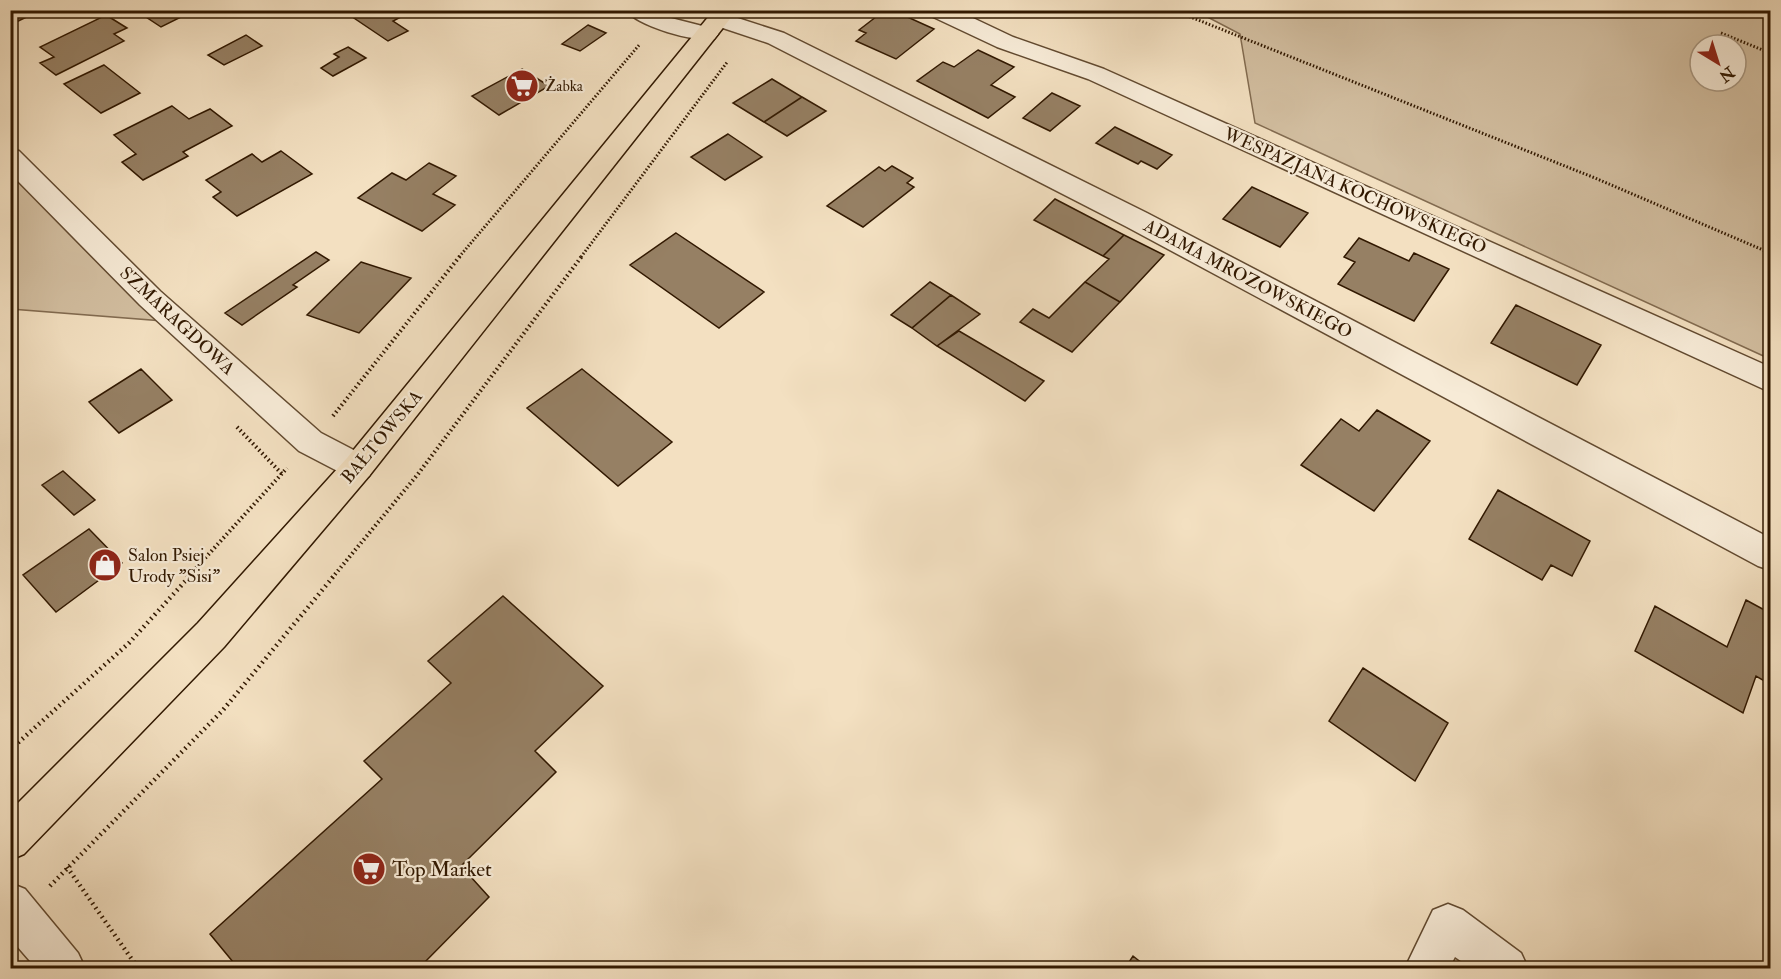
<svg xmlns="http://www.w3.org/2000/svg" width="1781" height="979" font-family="'IM FELL Double Pica',serif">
	<rect width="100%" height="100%" fill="#f3e0c1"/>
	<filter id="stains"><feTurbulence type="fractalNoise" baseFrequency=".00333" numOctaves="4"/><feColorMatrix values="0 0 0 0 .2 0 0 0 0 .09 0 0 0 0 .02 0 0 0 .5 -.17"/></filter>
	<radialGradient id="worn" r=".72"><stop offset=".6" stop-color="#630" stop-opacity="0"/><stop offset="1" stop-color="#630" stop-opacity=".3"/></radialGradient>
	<path fill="#d2bea0" stroke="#826b50" stroke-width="1.5" fill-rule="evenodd" d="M1196 11H1770V359L1255 123 1240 34ZM1700 45H1736V81H1700Z
		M10 157 177 322 11 309Z"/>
	<path fill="#968064" stroke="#311800" stroke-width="1.5" d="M10 10H41L10 25Z
		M159 10H195L161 27 146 17Z
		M342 10H414L393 21 408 31 388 41Z
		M885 10H892L934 29 896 59 856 41 866 33 859 30Z
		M106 15 127 28 114 34 124 41 56 75 40 63 54 57 40 47Z
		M588 25 606 33 580 51 562 44Z
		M246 35 262 46 224 65 208 55Z
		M348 47 366 58 333 76 321 68 339 57 334 54Z
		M978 50 1014 67 991 85 1015 97 988 118 917 81 943 62 954 67Z
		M104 65 140 93 101 113 64 84Z
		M522 69 549 86 499 115 472 96Z
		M772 79 802 97 764 122 733 103Z
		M1052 93 1080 106 1050 131 1023 118Z
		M802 97 826 111 787 136 764 122Z
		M172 106 189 119 210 109 232 126 183 152 188 156 143 180 122 162 136 154 114 135Z
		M1115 127 1172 155 1157 169 1141 161 1138 164 1096 143Z
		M728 134 762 157 725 180 691 157Z
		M281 151 312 174 237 216 213 197 221 192 206 180 252 154 262 162Z
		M429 163 456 176 433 194 455 205 422 231 358 198 392 173 406 180Z
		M892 166 913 178 907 183 914 187 863 227 827 206 879 167 885 171Z
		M1252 187 1308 213 1280 247 1223 219Z
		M1055 199 1124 235 1103 256 1034 220Z
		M676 233 764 292 719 328 630 265Z
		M1124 235 1164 255 1120 302 1085 282 1109 259 1103 256Z
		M1359 238 1409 261 1414 253 1449 269 1414 321 1338 284 1355 262 1344 257Z
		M316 252 329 260 293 285 297 287 242 325 225 313Z
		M361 262 411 278 359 333 307 315Z
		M930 282 951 295 912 328 891 315Z
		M1085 282 1120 302 1072 352 1020 322 1033 309 1049 318Z
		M951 295 980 314 937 346 912 328Z
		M1516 305 1601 345 1577 385 1491 343Z
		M959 331 1044 381 1025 401 937 346Z
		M141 369 172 400 119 433 89 402Z
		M582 369 672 442 618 486 527 408Z
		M1377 410 1430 441 1374 511 1301 465 1341 419 1359 431Z
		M63 471 95 500 74 515 42 485Z
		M1498 490 1590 541 1572 576 1551 565 1542 580 1469 539Z
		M89 529 122 563 56 612 23 575Z
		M503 596 603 686 535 751 556 772 461 866 489 897 419 968H238L210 934 382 779 364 761 451 683 428 661Z
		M1746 600 1770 613V670L1766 682 1756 676 1743 713 1635 651 1655 606 1727 647Z
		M1363 668 1448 723 1415 781 1329 721Z
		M1133 956 1148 968H1125Z"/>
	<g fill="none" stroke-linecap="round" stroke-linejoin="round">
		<defs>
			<path id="minor" d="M626 10H655L667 17 714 29 718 34 714 39C696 43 637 26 626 10Z
				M926 10H956L1013 37 1104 69 1770 367V392L1088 79 997 47 929 15Z
				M719 12 784 33 1147 213 1770 538V570L1758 566 1127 227 768 43 711 24 708 19 711 14Z
				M10 149 19 151 160 291 321 433 369 458 374 467 369 476 358 480 347 476 299 451 140 305 10 173Z
				M10 883 25 889 78 953 85 968H36L10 938Z
				M1448 904 1463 910 1521 953 1528 968H1471L1455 957 1449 968H1405L1433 910Z"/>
			<path id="major" d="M714 10H737L369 476 224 647 24 854 10 860V811L198 623 347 458Z"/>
		</defs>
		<use href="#minor" stroke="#624a30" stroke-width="3"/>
		<use href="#major" stroke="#311800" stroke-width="3"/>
		<path stroke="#311800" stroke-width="3" stroke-dasharray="1.5 2" stroke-linecap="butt" d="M1173 10 1595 178 1770 253
			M1721 33 1770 53
			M459 257 640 44
			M581 257 728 61"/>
		<path stroke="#311800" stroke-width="4" stroke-dasharray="1.5 3" stroke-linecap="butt" d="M333 416 460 256
			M237 427 282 474
			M187 578 287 468
			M332 578 418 474 582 256"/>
		<path stroke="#311800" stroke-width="4.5" stroke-dasharray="1.5 4" stroke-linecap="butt" d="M10 750 129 643 189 577
			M67 867 138 968
			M50 886 223 710 333 577"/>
		<use href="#minor" fill="#f7ebd7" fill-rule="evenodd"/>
		<use href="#major" fill="#f3e0c1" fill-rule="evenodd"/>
	</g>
	<defs>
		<symbol id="supermarket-disc" viewBox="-11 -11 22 22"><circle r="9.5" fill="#8f2418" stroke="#f7ebd7"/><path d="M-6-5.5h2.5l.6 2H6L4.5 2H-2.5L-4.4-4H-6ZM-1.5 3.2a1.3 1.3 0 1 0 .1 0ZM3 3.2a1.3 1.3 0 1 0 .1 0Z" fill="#fff"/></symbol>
		<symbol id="shop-disc" viewBox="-11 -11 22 22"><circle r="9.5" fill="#8f2418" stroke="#f7ebd7"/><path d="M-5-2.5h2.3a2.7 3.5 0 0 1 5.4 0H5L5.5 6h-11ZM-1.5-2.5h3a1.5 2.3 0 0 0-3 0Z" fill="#fff"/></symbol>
	</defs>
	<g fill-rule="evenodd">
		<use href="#supermarket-disc" x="503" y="67" width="38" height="38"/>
		<use href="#shop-disc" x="86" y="546" width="38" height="38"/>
		<use href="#supermarket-disc" x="350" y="850" width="38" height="38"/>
	</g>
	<g text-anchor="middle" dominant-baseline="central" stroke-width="4.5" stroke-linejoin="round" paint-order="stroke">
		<g font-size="15" fill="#311800" stroke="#f7ebd7" text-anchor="start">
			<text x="545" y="86">Żabka</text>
		</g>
		<g font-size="18" fill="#311800" stroke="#f7ebd7">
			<text transform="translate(1355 191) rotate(24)">WESPAZJANA KOCHOWSKIEGO</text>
			<text transform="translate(1248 279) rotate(28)">ADAMA MROZOWSKIEGO</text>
			<text transform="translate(177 321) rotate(43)">SZMARAGDOWA</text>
			<text transform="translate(382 437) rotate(-50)">BAŁTOWSKA</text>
		</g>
		<g font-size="18" fill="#311800" stroke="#f7ebd7" text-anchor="start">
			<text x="128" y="555">Salon Psiej<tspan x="128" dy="21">Urody "Sisi"</tspan></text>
		</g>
		<g font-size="21" fill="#311800" stroke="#f7ebd7" text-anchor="start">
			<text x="392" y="869">Top Market</text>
		</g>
	</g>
	<rect width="1781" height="979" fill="none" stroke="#f3e0c1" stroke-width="36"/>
	<rect x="12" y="12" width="1757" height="955" fill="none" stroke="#311800" stroke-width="3"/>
	<rect x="18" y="18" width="1745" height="943" fill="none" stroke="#311800" stroke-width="1.5"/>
	<g transform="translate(1718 63) rotate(142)"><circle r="28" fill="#f7ebd7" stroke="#a89781" stroke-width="1.5"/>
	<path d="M0-4.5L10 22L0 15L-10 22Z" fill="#8f2418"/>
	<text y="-9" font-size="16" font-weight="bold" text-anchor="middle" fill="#311800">N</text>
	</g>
	<rect width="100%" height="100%" filter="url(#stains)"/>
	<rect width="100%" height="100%" fill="url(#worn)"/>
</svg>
